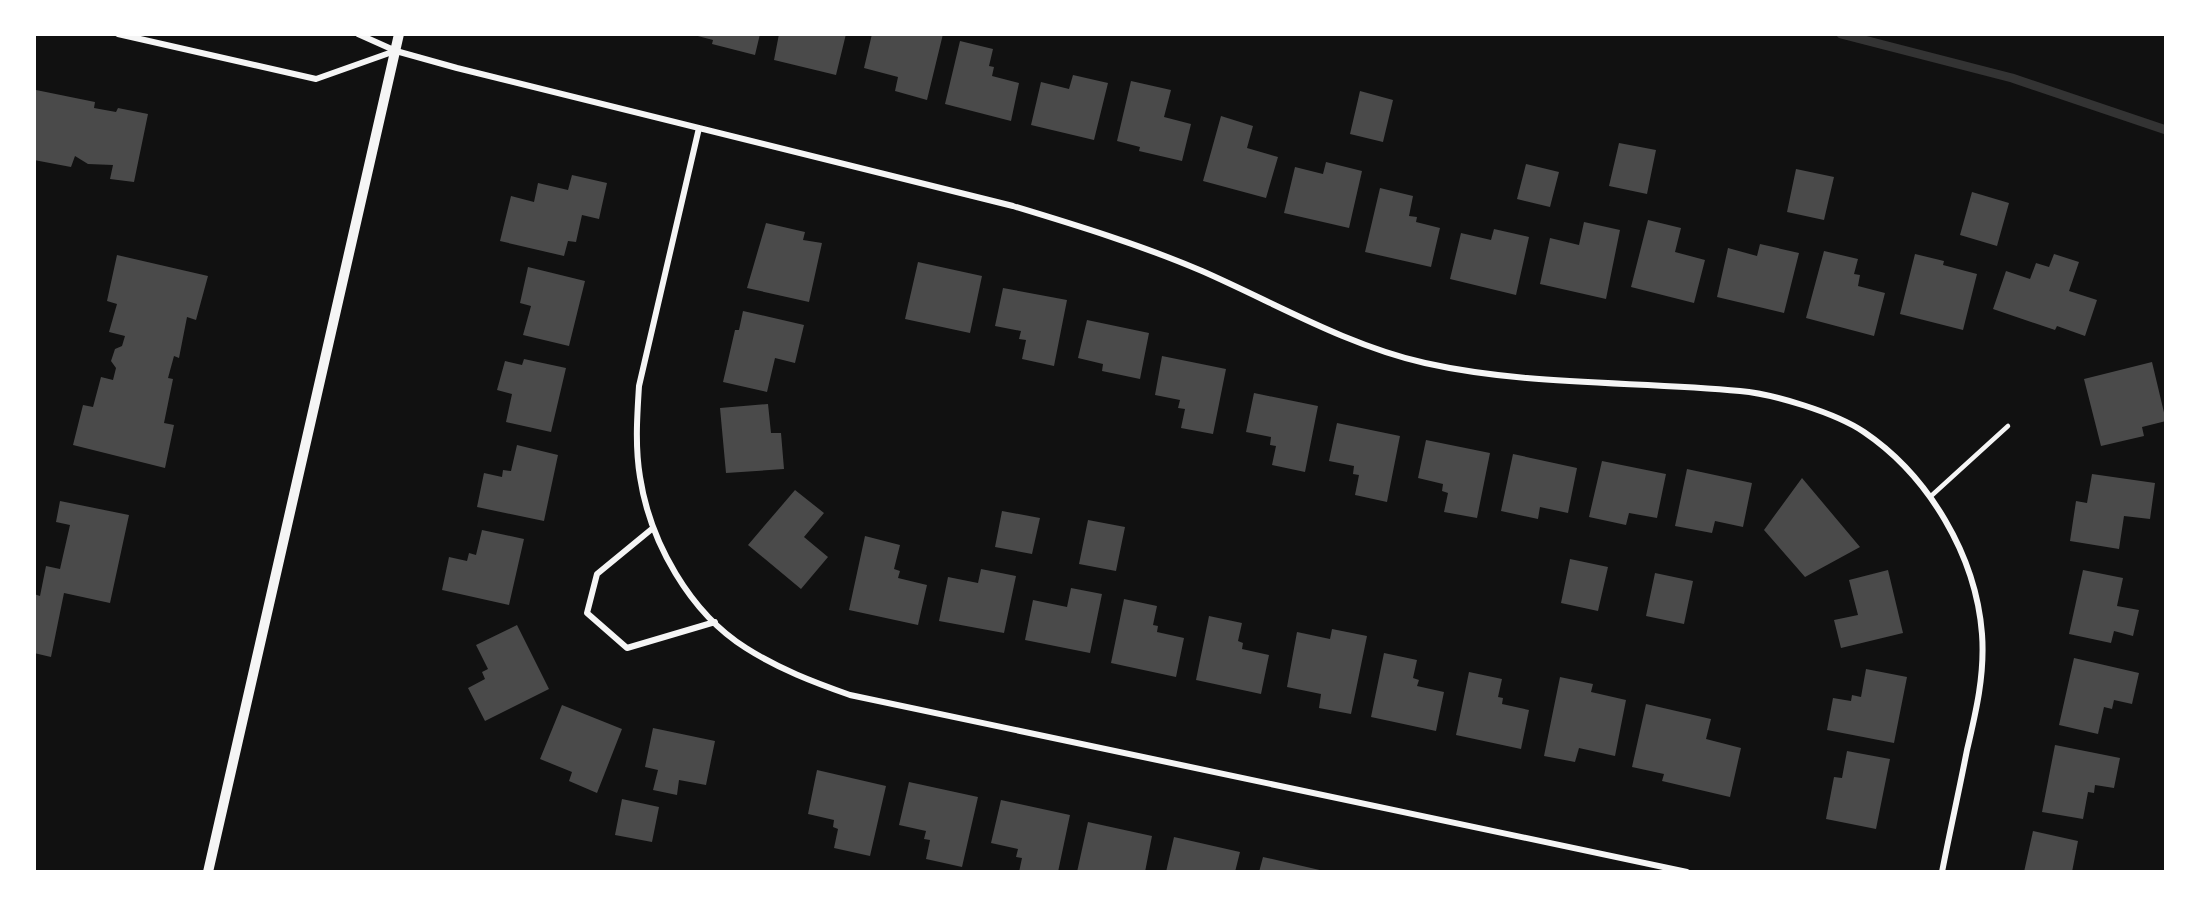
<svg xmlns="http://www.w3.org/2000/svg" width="2200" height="906" font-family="'DejaVu Sans',sans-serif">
	<rect width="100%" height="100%" fill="#111"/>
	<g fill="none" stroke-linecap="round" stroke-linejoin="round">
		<path stroke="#333" stroke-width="9" d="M1841 34 2012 78 2166 130"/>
	</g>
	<path fill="#4a4a4a" d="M760 34 755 55 712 44 713 40 694 35Z
		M779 34H846L836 75 774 60Z
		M872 34H943L927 100 895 91 898 77 864 68Z
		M960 41 993 49 989 66 994 67 992 76 1019 83 1011 121 945 104Z
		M1073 75 1108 83 1094 140 1031 125 1041 82 1069 89Z
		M1131 81 1171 90 1164 117 1191 124 1182 161 1139 151 1140 147 1117 141Z
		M36 90 95 102 94 108 116 112 118 108 148 114 134 182 110 179 113 165 88 164 75 156 71 167 34 160Z
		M1360 91 1393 100 1383 142 1350 134Z
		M1221 116 1253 126 1247 148 1278 157 1266 198 1203 181Z
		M1619 143 1656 150 1647 194 1609 186Z
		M1326 162 1362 171 1349 228 1284 213 1295 167 1323 174Z
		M1526 164 1559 172 1550 207 1517 199Z
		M1796 169 1834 177 1824 220 1787 212Z
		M572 175 607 183 599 219 582 215 576 242 568 241 564 256 500 241 511 196 534 202 538 183 568 190Z
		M1380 188 1413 196 1409 216 1417 217 1416 222 1440 228 1431 267 1365 252Z
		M1972 192 2009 203 1997 246 1960 235Z
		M1648 220 1681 228 1675 252 1705 260 1694 303 1631 287Z
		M1584 222 1620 230 1606 299 1540 284 1550 238 1579 245Z
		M766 223 805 232 803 240 822 243 809 302 747 288Z
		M1494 229 1529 237 1516 295 1450 279 1461 233 1491 240Z
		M1760 244 1799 253 1784 313 1717 297 1728 248 1757 256Z
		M1824 251 1858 259 1854 274 1860 275 1858 286 1885 293 1874 336 1806 318Z
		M1915 254 1944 261 1943 265 1977 274 1963 330 1900 314Z
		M2054 254 2079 262 2069 291 2097 300 2085 336 2057 326 2055 330 1993 309 2006 271 2030 279 2036 263 2049 267Z
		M117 255 208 276 196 320 187 317 179 358 174 356 168 378 173 379 164 423 174 425 165 468 73 445 83 405 93 407 101 377 113 380 116 368 111 361 115 349 122 346 125 336 109 332 117 304 107 301Z
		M918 262 982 276 970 333 905 319Z
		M528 267 585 281 569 346 523 335 531 306 520 303Z
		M1003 288 1067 300 1054 366 1022 359 1026 340 1019 339 1021 331 995 326Z
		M743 311 804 325 795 363 775 358 767 392 723 382 735 330H739Z
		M1087 320 1149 333 1140 379 1102 371 1103 364 1078 358Z
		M1162 356 1226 369 1213 434 1181 428 1185 409 1178 408 1180 400 1155 395Z
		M524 359 566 368 551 432 506 422 512 394 497 390 505 361 522 365Z
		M2152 362 2166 421 2142 427 2144 436 2101 446 2084 379Z
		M1254 393 1318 406 1305 472 1272 465 1276 446 1270 445 1271 437 1246 432Z
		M768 404 771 433H781L784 469 726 473 720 408Z
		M1337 423 1400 436 1387 502 1355 495 1359 475 1353 474 1354 466 1329 461Z
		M1426 440 1490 453 1477 518 1444 512 1448 493 1442 491 1443 484 1418 478Z
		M517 445 558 455 544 521 477 507 484 473 502 477 503 470 511 471Z
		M1513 454 1577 468 1568 513 1540 507 1538 519 1501 511Z
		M1602 461 1666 474 1657 518 1629 513 1626 525 1589 517Z
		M1687 469 1752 483 1743 527 1715 521 1712 533 1675 526Z
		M2092 474 2155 483 2150 519 2124 516 2119 549 2070 541 2076 501 2087 503Z
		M1802 478 1860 547 1805 577 1764 530Z
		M795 490 824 513 804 537 828 557 801 589 748 545Z
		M60 501 129 515 110 603 64 593 51 657 34 653V594L40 596 46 566 60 569 70 525 56 522Z
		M1002 511 1040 518 1032 554 995 547Z
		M1088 520 1125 527 1116 571 1079 564Z
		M482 530 524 539 509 605 442 590 449 557 467 561 469 553 476 555Z
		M865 536 900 545 894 569 900 571 898 578 927 585 918 625 849 610Z
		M1570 559 1608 567 1598 611 1561 603Z
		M981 569 1016 576 1004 633 939 621 948 577 978 583Z
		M1888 570 1903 633 1841 648 1834 620 1858 615 1849 580Z
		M2083 570 2123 578 2117 606 2139 610 2133 636 2114 631 2111 643 2069 634Z
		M1655 573 1693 581 1684 624 1646 616Z
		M1071 588 1102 594 1090 653 1025 640 1033 600 1067 607Z
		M1124 599 1157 606 1153 625 1158 626 1157 632 1184 638 1176 677 1111 663Z
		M1209 616 1242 623 1238 641 1243 643 1242 649 1269 655 1261 694 1196 680Z
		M517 625 549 689 485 721 468 688 485 679 482 672 488 669 476 645Z
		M1332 629 1367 636 1351 714 1319 708 1321 694 1287 687 1297 632 1330 639Z
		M1384 653 1417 660 1413 678 1419 680 1417 686 1444 692 1436 731 1371 717Z
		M2074 658 2139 673 2132 704 2114 700 2112 709 2104 707 2098 734 2059 725Z
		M1866 669 1907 677 1894 743 1827 730 1833 698 1851 701 1852 695 1861 697Z
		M1469 672 1502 679 1498 697 1503 698 1502 704 1529 710 1521 749 1456 735Z
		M1560 677 1593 684 1591 692 1626 700 1615 756 1579 748 1575 762 1544 756Z
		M1646 704 1711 719 1706 739 1741 748 1730 797 1662 781 1664 774 1632 767Z
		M562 705 622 729 597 793 569 781 572 772 540 759Z
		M653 728 715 741 706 785 679 780 677 795 653 790 658 770 645 767Z
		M2055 745 2120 758 2114 788 2095 785 2094 793 2088 792 2083 819 2042 812Z
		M1847 751 1890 759 1876 829 1826 819 1834 777 1842 778Z
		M817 770 886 786 870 856 834 848 838 829 833 827 834 820 808 814Z
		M909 782 978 797 962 867 926 859 930 840 924 839 926 831 899 825Z
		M622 799 659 807 652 842 615 835Z
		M1001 800 1070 815 1058 872H1019L1022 858 1016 857 1018 849 991 843Z
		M1088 822 1152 836 1145 872H1077Z
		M2033 831 2078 841 2072 872H2024Z
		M1174 837 1240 852 1235 872H1166Z
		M1263 857 1324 871V872H1259Z"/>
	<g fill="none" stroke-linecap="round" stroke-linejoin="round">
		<path stroke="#f5f5f5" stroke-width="4.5" d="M1930 497 2008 426"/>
		<path stroke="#f5f5f5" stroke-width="6" d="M118 34 316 79 395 51
			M358 34 396 51 457 68 1013 206C1076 225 1141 245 1202 271 1275 303 1346 345 1425 363 1528 386 1635 381 1740 391 1774 394 1836 413 1864 432 1929 476 1976 556 1982 634 1985 674 1976 712 1967 750 1959 791 1950 831 1942 872
			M699 128 639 386C637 417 635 447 640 477 650 542 690 613 746 648 779 669 813 682 850 695L1687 872
			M653 528 597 574 587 613 627 648 715 622"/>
		<path stroke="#f5f5f5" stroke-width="10" d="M208 872 399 34"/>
	</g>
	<rect width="2200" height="906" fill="none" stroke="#ffffff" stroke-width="72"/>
</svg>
